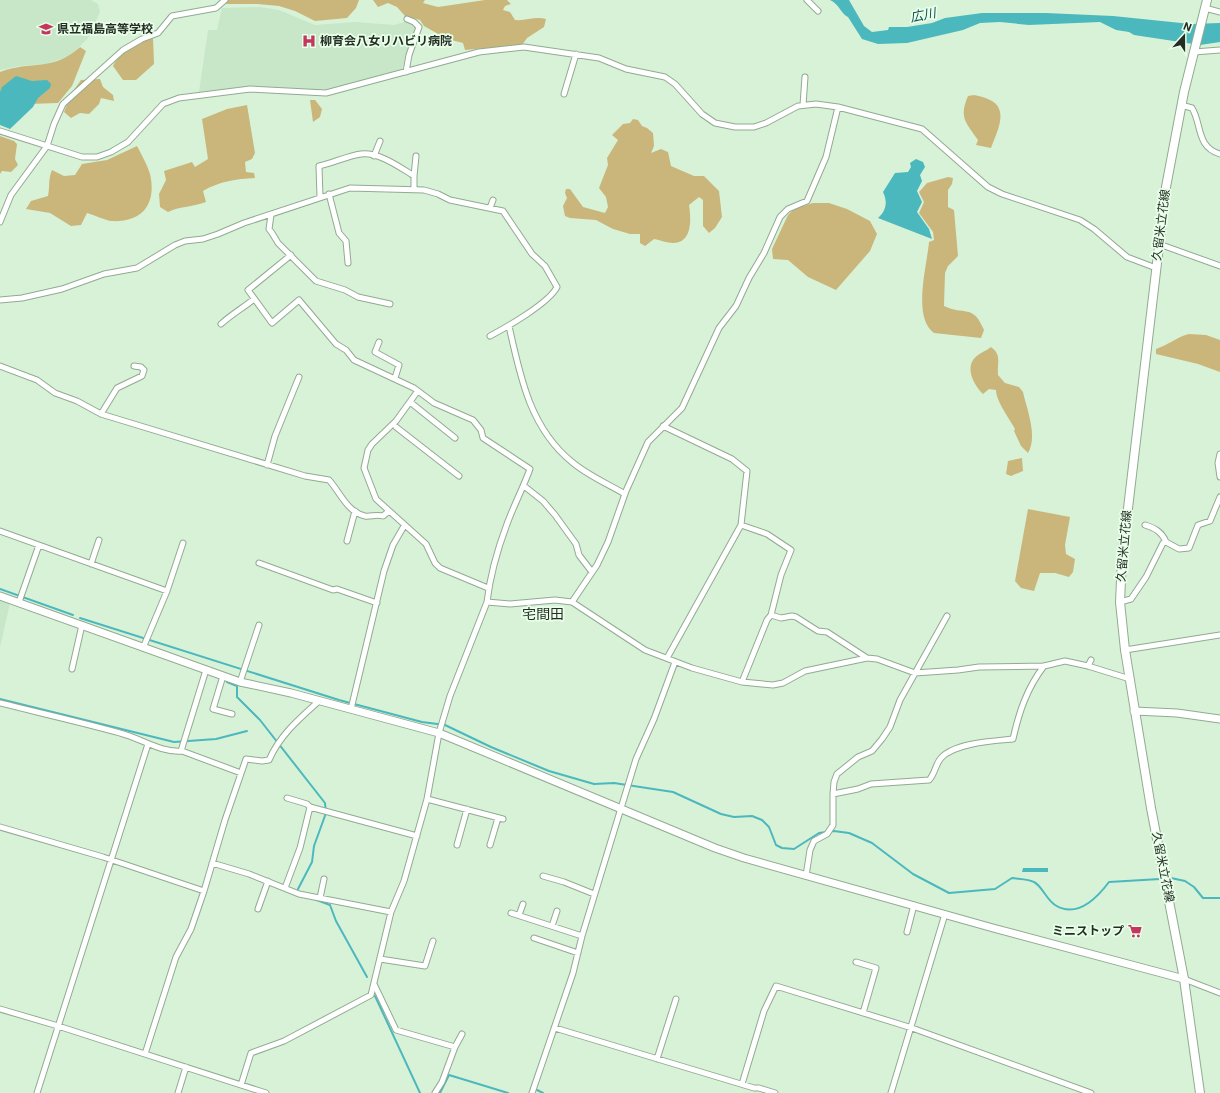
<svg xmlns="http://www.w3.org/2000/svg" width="1220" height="1093" font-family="Roboto,'Noto Sans JP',sans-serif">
	<rect width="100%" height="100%" fill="#d8f2d8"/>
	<path fill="#c7e7c8" d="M0 0H91L98 4 100 12 88 38 70 56 46 64 19 66 0 70Z
		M260 7 279 10 315 25 355 22 394 25 408 21 416 26 417 29 407 53 402 69 330 90 249 86 199 92 208 30H217L222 8Z
		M0 599 10 603 0 647Z"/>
	<path fill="#cab67a" d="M227 0H359L356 8 347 18 315 21 295 11 279 6 257 4H223Z
		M373 0H425L423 3 438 7 485 0H507L511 4 505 6 503 10 510 12 515 20C526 21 536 16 546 19L544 27 527 38 522 45 465 50 463 43 447 39 424 26 420 20 405 16 397 7 388 3 378 7Z
		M153 37 154 64 136 80H123L113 66C120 51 139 45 153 37Z
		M80 47 86 51 72 86 58 103 0 105V72C31 60 53 72 80 47Z
		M100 79 103 87 113 95 114 101 101 98 99 104 89 114 80 113 71 118 64 112 71 94 81 80Z
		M974 95C980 96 987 98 992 101 1009 111 996 134 991 148L976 145 978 140C965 122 959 117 968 96Z
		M310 100H315L322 109 320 117 313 122Z
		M247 105 255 153 252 159 245 162 246 172 254 173 255 178C236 179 220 181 203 191L206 202C193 207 181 206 168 212L160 207 159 194 166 180 164 171 192 162 195 167 208 159 202 119 227 109Z
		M633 119 638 120 642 126 647 128 653 133 654 146 651 153 661 149 668 152 671 166 694 176H704L719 191 722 217 715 228 709 233 703 226V200L699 197 689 205C691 218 693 243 673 243 667 243 660 240 654 239L645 246 640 243V234H630L613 229 596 220 570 218 565 216 563 206 567 198 565 193 566 189H570L583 207 605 213 608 207 606 197 599 188 608 165 607 158 618 140 612 135 623 124 630 123Z
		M0 136 14 141 17 144 15 159 18 165 11 172 2 171 0 174Z
		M137 146C141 154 147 164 150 174 157 204 142 223 111 221 104 220 95 215 87 213L81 225 71 226 50 213 26 209 31 201 48 196C50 187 48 179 52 170L64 176 75 175 82 164 107 160Z
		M948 177 953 178 952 184 948 190V207L954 210 958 256 948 266 945 273 944 306C964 316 973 303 984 330L981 338 934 333C912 317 927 266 929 242L934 240 933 232 919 213 924 202 919 192 927 183Z
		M813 203H829L847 209 870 221 877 234 870 251 836 290 808 277 788 260 773 259 772 249 788 215 794 209Z
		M1189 334 1206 335 1220 340V372L1198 364 1156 354V349C1168 345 1177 337 1189 334Z
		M991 347C1002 355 997 362 998 375L1005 383 1019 387 1023 392C1027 410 1038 436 1028 453L1021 446 1014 431 1015 429C1009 418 996 401 996 390L989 389 983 394C975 386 966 371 973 360 977 354 986 351 991 347Z
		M1022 458 1023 471 1011 476 1006 474 1008 461Z
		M1028 509 1070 517 1065 545 1066 554 1075 559 1073 572 1069 577 1055 573H1040L1034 591 1021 588 1015 581Z"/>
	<path fill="#4bb8be" d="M830 0H849L864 26 872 32 888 30 889 27H907L932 23 945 18 982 13H1046L1113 16 1191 24 1220 23V42L1200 45 1134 35 1129 32 1116 30 1100 22 1029 25 1000 22 980 23 963 30 907 43 878 44 862 39 848 17C842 15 839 4 830 0Z
		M16 76 32 81 47 80 51 84 50 88 38 98 33 107 10 129 0 125V92L2 87Z
		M916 159 923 162 925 167 920 175 922 181 917 191 922 202 917 212 929 229 932 239 878 218C886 211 888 202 883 192L895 173 908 172 911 167 910 163Z
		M1023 868H1048V872H1022Z"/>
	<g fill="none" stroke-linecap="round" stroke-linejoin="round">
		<path stroke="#4bb8be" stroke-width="2" d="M0 589 73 615
			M80 618 339 700 422 722 445 725 491 747 549 771 594 784 614 783 673 792 721 814 734 817 752 816 762 820 769 827 776 845 782 848 794 849 819 833 834 831 849 833 872 843 913 874 949 893 995 889 1012 878C1019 879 1029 879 1034 882 1042 886 1046 899 1055 905 1077 919 1097 898 1109 882L1160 879
			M227 682 237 686V697L260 720 325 803 326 813 314 846 312 862 298 889
			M0 699 174 742 216 739 247 731
			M1171 878 1185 881 1194 887 1203 898H1220
			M314 899 330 905 336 921 367 977
			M375 996 420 1093
			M537 1090 543 1093
			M440 1093 449 1075 508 1093"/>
		<defs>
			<path id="street" d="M807 0 818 11
				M1205 8 1220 12
				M1194 52 1220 50
				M406 72 409 55 419 27 414 22 407 19
				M564 94 576 54
				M803 105 805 77
				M1181 105 1192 108C1202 124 1196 147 1220 154
				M0 131 82 157H97L111 152 128 142 163 104 179 98 250 89 326 93 479 52 524 47 599 58 626 69 665 77 675 84 702 114 715 123 735 127H754L766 123 798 106 816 104 838 107 922 129 988 187 1002 194 1080 220 1094 229 1127 257 1156 268
				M374 156 380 141
				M414 176 416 156
				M329 194 339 233 346 241 348 263
				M320 197 319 166C333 163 347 156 361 154 378 152 398 166 411 174L414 176V189
				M490 208 493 200
				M271 215 269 229 272 233 278 243 316 281 345 290 358 297 390 304
				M0 222 11 195 47 146 54 124 63 104 123 50 142 39 158 33 172 16 216 8 225 0
				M1159 244 1220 266
				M0 300 22 298 62 289 104 274 137 268 175 245 185 241 203 239 218 234 244 223 350 188 424 190 438 194 450 200 503 211 532 254 545 266 557 287C549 303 507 327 490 336
				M221 324C232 314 243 308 254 299
				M509 326C520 376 530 428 572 462 587 475 608 484 625 494
				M379 342 375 352 399 365 395 378
				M0 366 37 380 55 393 77 401 101 414 305 476 329 480C340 492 347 512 365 516 371 517 376 514 383 516L389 511
				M417 392 396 421 372 444 368 450 364 468 376 499 426 544 435 563 440 568 488 588
				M410 402 455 438
				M101 414 117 388 142 376 144 370 141 367 134 366
				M663 426 732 459 747 471 741 525 667 658
				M396 427 459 476
				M1220 454 1218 463 1220 477
				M267 465 275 436 299 377
				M524 486 543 501 555 515 576 544 579 555 592 572
				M741 525 767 534 791 550 781 575 771 615 767 620 742 682
				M1145 525C1155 528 1162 532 1166 542
				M0 531 167 591
				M347 541 355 511
				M259 563 333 590 337 589 377 603
				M91 564 99 540
				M19 602 39 545
				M487 602 510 604 555 600 572 602 645 650 692 668 742 682 773 685 783 683 805 671 867 658 877 659 915 673 958 670 979 667 1044 666 1065 661 1088 666 1130 679
				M572 602 597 565 608 542 626 491 648 442 682 408 719 328 736 306 749 278 764 253 780 217 788 209 807 201 826 157 838 107
				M1120 602 1131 599 1146 577 1163 543 1166 542 1179 549 1189 548 1198 525 1210 521 1220 497
				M771 615 781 618 792 616 796 617 818 631 827 632 867 658
				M143 648 167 591 183 543
				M1125 650 1220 635
				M1088 666 1091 660
				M72 669 82 625
				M223 676 213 709 232 714
				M240 682 259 625
				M0 703C40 713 80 722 120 733 140 738 161 753 182 751L241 773
				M351 709 384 571 393 545 404 526
				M181 751 206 670
				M833 794 858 789 871 784 929 780C935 774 935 765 941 758 954 743 993 741 1013 739 1019 712 1027 688 1044 666
				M427 799 503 819
				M310 807 417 836
				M0 827 103 857 204 891
				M457 845 467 809
				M490 845 498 818
				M212 863 249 874 299 894 391 912
				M543 876 564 882 594 894
				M806 876 810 850 814 841 827 834 833 825V794L834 782 837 774 858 757 872 751 882 739 890 727 900 700 947 616
				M285 888 300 848 310 807 307 804 287 798
				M320 898 324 879
				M258 909 268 881
				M511 913 582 936
				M519 915 523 904
				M552 926 557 911
				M907 932 914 905
				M534 938 578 953
				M380 959 425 966 433 941
				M856 962 876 968 863 1013
				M1184 979 1220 993
				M374 984 396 1030 455 1047 442 1082 435 1093
				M0 1009 58 1026 266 1093
				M555 1028 754 1088H759L775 1093
				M455 1047 462 1034
				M145 1054 176 957 191 929 204 891 225 820 246 759 262 761 269 760C280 735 299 719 319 701
				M657 1059 676 999
				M742 1084 764 1011 776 986 912 1028 1091 1093
				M241 1085 251 1053 284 1041 371 995 391 912 404 881 427 799 439 733 450 696 487 602C490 576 498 548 507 524 514 505 523 488 530 469L483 438 481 430 473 420 434 403 414 388 354 360 346 350 336 344 299 300 272 323 248 290 291 255
				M37 1093 148 744
				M178 1093 186 1067
				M532 1093 573 973 582 936 636 759 654 719 675 662
				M891 1093 945 914"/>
			<path id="secondary" d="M0 596 240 682 291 693 439 733 715 848 744 858 993 928 1184 979
				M1134 711 1177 713 1220 719"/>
			<path id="primary" d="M1200 1093 1184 979 1151 808 1125 650 1120 602 1122 559 1166 187 1184 92 1207 0"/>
		</defs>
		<use href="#street" stroke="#92aa92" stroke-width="7"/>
		<use href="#secondary" stroke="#92aa92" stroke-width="9"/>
		<use href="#primary" stroke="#92aa92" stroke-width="10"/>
		<use href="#street" stroke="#fff" stroke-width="5"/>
		<use href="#secondary" stroke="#fff" stroke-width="7"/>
		<use href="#primary" stroke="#fff" stroke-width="8"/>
	</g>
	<defs>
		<symbol id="school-bare" viewBox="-9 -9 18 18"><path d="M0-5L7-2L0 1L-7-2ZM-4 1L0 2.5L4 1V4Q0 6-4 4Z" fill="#c4365e" stroke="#e9fee9" stroke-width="2.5" paint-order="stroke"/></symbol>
		<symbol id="hospital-bare" viewBox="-9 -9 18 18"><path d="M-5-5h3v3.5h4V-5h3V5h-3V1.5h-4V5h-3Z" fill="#c4365e" stroke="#e9fee9" stroke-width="2.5" paint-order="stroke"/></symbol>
		<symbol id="supermarket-bare" viewBox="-9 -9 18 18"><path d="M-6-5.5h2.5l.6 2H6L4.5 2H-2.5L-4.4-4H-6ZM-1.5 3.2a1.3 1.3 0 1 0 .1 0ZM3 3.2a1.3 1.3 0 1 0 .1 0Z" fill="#c4365e" stroke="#e9fee9" stroke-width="2.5" paint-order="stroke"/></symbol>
	</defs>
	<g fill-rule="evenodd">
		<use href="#school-bare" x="36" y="19" width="20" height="20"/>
		<use href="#hospital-bare" x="299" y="31" width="20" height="20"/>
		<use href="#supermarket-bare" x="1125" y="921" width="20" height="20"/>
	</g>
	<g text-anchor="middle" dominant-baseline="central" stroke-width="3.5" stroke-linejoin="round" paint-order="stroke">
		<g font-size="12" font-weight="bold" fill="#232d24" stroke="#e9fee9" text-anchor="start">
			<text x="57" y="29">県立福島高等学校</text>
			<text x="320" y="41">柳育会八女リハビリ病院</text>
			<text x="1124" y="931" text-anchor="end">ミニストップ</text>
		</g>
		<g font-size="12" fill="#232d24" stroke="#e9fee9">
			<text transform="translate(1161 225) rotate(-83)">久留米立花線</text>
			<text transform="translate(1124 546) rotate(-85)">久留米立花線</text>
			<text transform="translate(1163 867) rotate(79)">久留米立花線</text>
		</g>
		<g font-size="13" font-style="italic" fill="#0e4f53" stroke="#e9fee9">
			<text transform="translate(923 15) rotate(-11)">広川</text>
		</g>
		<g font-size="14" fill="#232d24" stroke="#e9fee9">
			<text x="543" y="614">宅間田</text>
		</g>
	</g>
	<g transform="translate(1184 36) rotate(21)" stroke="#e9fee9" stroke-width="3" paint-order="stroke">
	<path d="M0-3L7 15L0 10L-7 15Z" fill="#232d24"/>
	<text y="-6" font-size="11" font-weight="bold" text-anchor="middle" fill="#232d24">N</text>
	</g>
</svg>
